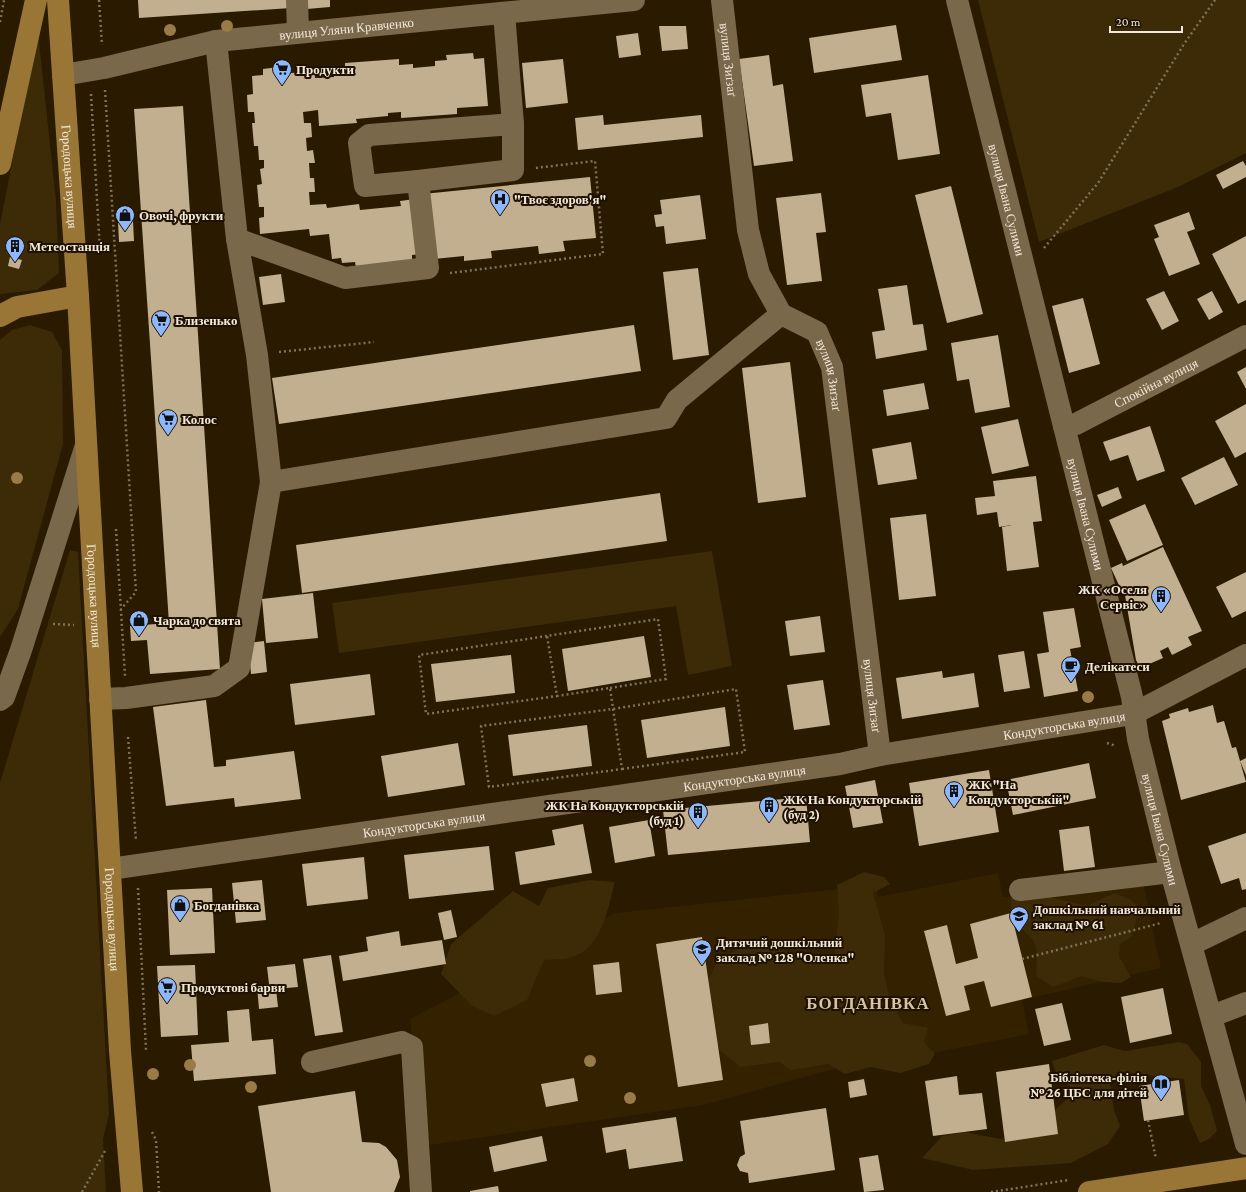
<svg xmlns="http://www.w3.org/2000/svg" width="1246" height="1192" font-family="'Crimson Pro',serif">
	<rect width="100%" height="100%" fill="#291a00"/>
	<path fill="#342100" d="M998 873 1003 897 1143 882 1161 968 1022 1000 1029 1034 908 1058 906 1049 703 1105 423 1146 410 1019 615 913 876 885 878 897Z"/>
	<path fill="#3d2a06" d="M978 0H1246V153L1178 187 1039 242Z
		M38 32 56 201 59 273 37 290 0 294V224Z
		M30 325 52 332 62 350 63 444 18 609 0 637V340L12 330Z
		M70 550 78 552 109 1114 103 1139 106 1192H0V783Z
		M712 551 732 666 688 675 676 606 339 653 332 603Z
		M864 872 884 877 890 884 873 893 885 935 884 972 889 996 903 1023 928 1028 924 1042 935 1054 929 1064 900 1073 871 1067 845 1074 828 1064 791 1070 779 1062 740 1067 709 1041 705 986 716 964 740 947H768L793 954 807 955 835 954 839 912 837 885Z
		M589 880 615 882C608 908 602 946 575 956 566 960 553 959 544 960L527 1000 494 1016 472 1006 441 974 451 944 513 891 539 906 548 888Z
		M1114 893 1130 899 1140 908 1132 936 1120 944 1119 956 1131 977 1121 983 1103 982 1082 976 1053 987 1036 976C1037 942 1040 942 1011 921V895L1036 894 1087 906Z
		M1179 1042 1187 1044 1201 1062V1086L1210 1105 1217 1131 1209 1139 1200 1143 1189 1119 1184 1079 1118 1072 1110 1083 1114 1110 1120 1126 1108 1144 1071 1163 973 1170 922 1158 942 1136 965 1132 1011 1141 1045 1133 1056 1109 1068 1098H1080L1074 1090 1057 1076 1052 1061 1104 1045 1125 1051Z"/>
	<path fill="#c2af8f" d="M138 0H291V8L139 18Z
		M307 0H330V7L307 9Z
		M896 25 902 60 814 73 809 38Z
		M659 26H686L688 49 662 51Z
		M638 33 641 55 619 58 616 36Z
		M473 53 474 59 484 58 488 106 457 108V114L401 118V112L388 113V116L356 119 357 123 319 126 318 110 303 112 304 123H311L312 137 306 138 307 151 313 150 315 163H309L310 178H314L315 192H309L310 205 326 204 327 208 359 204 360 210 401 206 400 201 415 199 421 254 412 255V262L356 268 355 262 342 263 341 258 332 259 329 234 310 236 309 229 260 234 259 218 264 217V207H259L257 185 262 184 260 169 264 168V160H259L258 146H254L252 123H255L254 112H248L247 95 253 94 252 76 263 75V69L279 67 280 74 315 71V78L334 77V71L345 70V63L399 59V65L413 64V68L435 66V61L447 60 446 55Z
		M769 55 773 86 783 84 793 161 754 166 739 59Z
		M563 59 568 103 526 108 522 63Z
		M928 75 940 154 898 160 891 113 866 117 861 85Z
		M183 106 220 669 150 674 147 640 131 641 130 626 169 623 134 109Z
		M603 115 604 125 701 115 703 137 578 150 575 118Z
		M1243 161 1246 166V177L1223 189 1216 175Z
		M590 177 596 238 563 241 565 251 539 254 538 246 491 251 492 258 464 261V256L434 259 423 194Z
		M951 186 983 314 947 323 915 195Z
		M821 193 826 232 816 233 822 281 787 285 776 198Z
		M700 195 706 239 666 244 664 226 656 227 654 215 662 214 660 200Z
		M1189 212 1195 229 1187 232 1200 264 1169 276 1154 239 1159 237 1154 225Z
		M133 221 134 241 119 242 118 222Z
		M1246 236V300L1238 304 1212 254Z
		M10 257 22 260 19 269 8 266Z
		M698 268 709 355 673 360 663 272Z
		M281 274 285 302 263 305 259 277Z
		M907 285 913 325 923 324 927 350 876 359 872 332 885 330 878 289Z
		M1164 291 1179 321 1162 330 1146 299Z
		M1212 291 1223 312 1209 320 1197 299Z
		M1083 298 1100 364 1069 373 1052 306Z
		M634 325 641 371 279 424 272 378Z
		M998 335 1010 407 975 413 969 379 957 381 951 343Z
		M790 362 806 497 758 503 742 368Z
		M1246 367V389L1237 372Z
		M924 383 929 409 887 416 883 390Z
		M1246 404V452L1235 458 1215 421Z
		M1018 419 1029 466 992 474 981 427Z
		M1150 426 1165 471 1137 481 1128 455 1110 461 1103 442Z
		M911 442 917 479 878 485 872 449Z
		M1224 457 1238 485 1195 505 1181 478Z
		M1036 476 1042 521 1033 522 1039 567 1007 571 1002 527 1012 525 999 527 997 512 977 515 975 498 995 496 993 481Z
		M1118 487 1122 498 1102 507 1097 495Z
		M660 493 667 541 302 593 296 545Z
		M1145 504 1163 545 1127 561 1109 520Z
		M926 514 936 596 899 600 890 518Z
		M1163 547 1202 631 1188 637 1192 645 1172 655 1168 647 1160 651 1163 658 1140 668 1136 660 1125 595 1124 596 1111 568 1122 563 1123 566Z
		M1246 572V611L1232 618 1216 587Z
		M313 593 318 638 266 643 262 599Z
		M1074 608 1081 647 1070 649 1078 691 1044 697 1037 654 1049 652 1043 612Z
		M820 616 825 652 790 656 785 621Z
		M644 636 651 677 568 691 562 649Z
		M264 641 267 672 251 674 248 643Z
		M1024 651 1030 688 1004 692 998 655Z
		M511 655 515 693 436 702 431 664Z
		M942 671 943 678 974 673 979 707 902 719 896 678Z
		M370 674 375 715 295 725 290 684Z
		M823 680 830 725 794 730 787 685Z
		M206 700 214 767 226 766V760L294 751 301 799 235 807 234 798 166 806 153 707Z
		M1213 705 1217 723 1224 721 1232 748 1236 747 1240 761 1246 758V775L1240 761 1246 782 1181 800 1162 721 1170 718 1169 714 1188 708 1189 712Z
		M725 707 730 746 647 758 641 720Z
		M587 725 592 766 513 776 508 735Z
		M458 743 465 785 388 797 381 756Z
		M1089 763 1096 798 1013 815 1006 780Z
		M989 770 999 832 919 846 909 783Z
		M875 780 883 823 853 828 845 786Z
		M806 797 810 842 668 855 663 810Z
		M649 820 655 856 615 863 609 827Z
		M583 824 592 873 520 885 515 852 555 845 552 830Z
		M1089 826 1095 867 1064 871 1059 830Z
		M1246 833V889L1242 890 1239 878 1221 884 1208 846Z
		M489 846 494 890 409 899 404 855Z
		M364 857 368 899 307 906 302 864Z
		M262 880 266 920 236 923 232 883Z
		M212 888 215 953 170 955 167 890Z
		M451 910 457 937 444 940 438 913Z
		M1011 913 1032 997 991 1007 984 981 964 986 970 1010 946 1016 924 931 947 925 956 964 978 958 970 924Z
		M399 931 401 946 442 940 446 964 343 981 339 956 368 951 366 937Z
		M702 937 723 1080 678 1087 656 944Z
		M331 955 343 1032 315 1036 303 959Z
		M619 962 622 992 596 995 593 965Z
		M295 964 298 987 276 989 278 1007 259 1009 257 986 269 984 267 967Z
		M195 965 198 1035 161 1037 157 966Z
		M1163 988 1172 1034 1130 1043 1121 997Z
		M1062 1003 1071 1040 1044 1046 1035 1009Z
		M249 1009 252 1041 273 1039 276 1074 194 1081 191 1045 229 1042 227 1011Z
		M768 1023 770 1043 751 1045 749 1026Z
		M1049 1064 1058 1134 1005 1142 996 1072Z
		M957 1076 959 1095 982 1093 987 1129 933 1136 925 1081Z
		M574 1078 578 1101 546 1107 541 1084Z
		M864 1079 867 1095 850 1098 848 1082Z
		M1179 1080 1184 1115 1144 1121 1139 1086Z
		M355 1091 362 1142 379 1143 386 1147 397 1160 400 1177 394 1192H271L258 1106Z
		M826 1108 835 1170 749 1183 748 1173 740 1171 737 1165 740 1157 745 1154 740 1121Z
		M676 1117 683 1161 629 1169 626 1149 606 1153 602 1128Z
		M542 1136 547 1161 494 1172 489 1147Z
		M878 1155 884 1190 864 1192 859 1158Z
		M498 1186 499 1192H470V1191Z"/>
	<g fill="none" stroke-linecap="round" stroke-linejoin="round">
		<path stroke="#7f725c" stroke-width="2.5" stroke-dasharray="2 3" stroke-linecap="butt" d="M99 0 102 45
			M0 22 4 0
			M105 90 136 592 121 609
			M91 94 100 252
			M1044 248 1098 183 1184 44 1215 0
			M450 273 603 254 595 161 535 168
			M279 352 374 342
			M116 529 125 676
			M53 624 74 625
			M547 636 419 655 426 714 557 696
			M610 688 666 679 658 619 547 636 557 696 610 688 622 769 489 787 481 726 613 709 736 689 745 752 622 769
			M128 737 136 841
			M1107 743 1113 745 1115 748
			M138 888 146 1050
			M1022 959 1161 923
			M1148 1120 1156 1159
			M152 1132 156 1140 159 1192
			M82 1192 105 1151
			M991 1192 1069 1180"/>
		<g stroke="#7a684b" stroke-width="22">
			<path d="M297 0 298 32"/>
			<path id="s1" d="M722 0 748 230 759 274 781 314 817 332 832 367 880 755"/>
			<path id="s2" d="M957 0 1132 697 1138 739 1171 872 1246 1144"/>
			<path d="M216 41 237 239 257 355 271 482"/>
			<path id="s3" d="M63 75 104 68 216 41 634 0"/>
			<path d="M418 181 513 170V124"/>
			<path d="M237 239 345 278 428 268 418 181 365 186 359 143 369 135 513 124 504 13"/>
			<path id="s4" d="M1064 426 1076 424 1246 336"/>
			<path d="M100 699 126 698 214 686 239 668 271 482 666 418 677 400 781 314"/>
			<path d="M0 700 4 697 21 650 86 445"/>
			<path id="s5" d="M110 869 840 764 880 755 1133 714 1246 655"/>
			<path d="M1020 890 1171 872"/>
			<path d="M1192 944 1246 918"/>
			<path d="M1212 1016 1246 1003"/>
			<path d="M312 1062 402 1042 412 1047 421 1192"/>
		</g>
		<g stroke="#997635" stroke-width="22">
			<path id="s6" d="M58 0 78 296 120 1051 132 1192"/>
			<path d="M0 164 36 0"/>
			<path d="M0 316 17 307 78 296"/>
			<path d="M1089 1192 1246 1168"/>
		</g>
	</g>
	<g fill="#997b48">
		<circle cx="227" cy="26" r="6"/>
		<circle cx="170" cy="30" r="6"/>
		<circle cx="17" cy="478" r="6"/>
		<circle cx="1088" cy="697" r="6"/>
		<circle cx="590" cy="1061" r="6"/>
		<circle cx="190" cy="1065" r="6"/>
		<circle cx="153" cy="1074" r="6"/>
		<circle cx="251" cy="1087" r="6"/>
		<circle cx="630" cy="1098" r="6"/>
	</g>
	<defs>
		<symbol id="supermarket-pin" viewBox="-11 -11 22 30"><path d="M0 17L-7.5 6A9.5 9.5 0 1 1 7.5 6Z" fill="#8eb8fd" stroke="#1f1100"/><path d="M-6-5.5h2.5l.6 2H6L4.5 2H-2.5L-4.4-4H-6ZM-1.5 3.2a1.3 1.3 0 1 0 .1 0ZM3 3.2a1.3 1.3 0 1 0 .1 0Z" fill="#111"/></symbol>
		<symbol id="hospital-pin" viewBox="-11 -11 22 30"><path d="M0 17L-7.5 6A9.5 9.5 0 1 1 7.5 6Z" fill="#8eb8fd" stroke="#1f1100"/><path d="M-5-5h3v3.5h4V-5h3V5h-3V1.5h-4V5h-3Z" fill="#111"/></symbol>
		<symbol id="shop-pin" viewBox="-11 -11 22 30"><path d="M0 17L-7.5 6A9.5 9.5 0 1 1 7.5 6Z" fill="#8eb8fd" stroke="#1f1100"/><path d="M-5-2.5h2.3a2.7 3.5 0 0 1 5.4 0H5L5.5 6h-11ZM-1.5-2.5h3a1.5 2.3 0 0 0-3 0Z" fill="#111"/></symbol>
		<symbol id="building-pin" viewBox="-11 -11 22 30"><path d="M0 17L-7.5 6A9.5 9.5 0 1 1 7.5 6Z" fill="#8eb8fd" stroke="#1f1100"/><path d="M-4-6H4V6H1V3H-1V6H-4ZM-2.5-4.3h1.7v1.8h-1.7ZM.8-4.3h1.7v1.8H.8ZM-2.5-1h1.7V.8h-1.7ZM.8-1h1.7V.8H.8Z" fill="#111"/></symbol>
		<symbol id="cafe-pin" viewBox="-11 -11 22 30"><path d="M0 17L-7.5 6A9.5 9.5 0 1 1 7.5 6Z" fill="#8eb8fd" stroke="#1f1100"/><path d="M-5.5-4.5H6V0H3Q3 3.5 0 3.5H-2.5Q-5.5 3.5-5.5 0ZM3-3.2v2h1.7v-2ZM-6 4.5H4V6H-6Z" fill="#111"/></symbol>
		<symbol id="school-pin" viewBox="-11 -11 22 30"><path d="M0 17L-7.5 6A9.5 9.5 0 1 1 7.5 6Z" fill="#8eb8fd" stroke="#1f1100"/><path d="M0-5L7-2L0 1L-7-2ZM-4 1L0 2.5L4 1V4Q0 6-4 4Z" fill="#111"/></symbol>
		<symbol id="library-pin" viewBox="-11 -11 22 30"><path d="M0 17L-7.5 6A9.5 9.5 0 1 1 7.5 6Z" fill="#8eb8fd" stroke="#1f1100"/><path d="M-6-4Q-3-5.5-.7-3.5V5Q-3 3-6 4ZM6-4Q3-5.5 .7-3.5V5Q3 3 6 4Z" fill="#111"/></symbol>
	</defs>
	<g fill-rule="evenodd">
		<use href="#supermarket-pin" x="271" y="58" width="22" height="30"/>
		<use href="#hospital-pin" x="489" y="188" width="22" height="30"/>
		<use href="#shop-pin" x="114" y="204" width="22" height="30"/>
		<use href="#building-pin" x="4" y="235" width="22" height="30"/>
		<use href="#supermarket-pin" x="150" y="309" width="22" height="30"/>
		<use href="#supermarket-pin" x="157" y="408" width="22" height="30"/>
		<use href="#building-pin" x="1150" y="585" width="22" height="30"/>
		<use href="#shop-pin" x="128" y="609" width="22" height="30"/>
		<use href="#cafe-pin" x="1060" y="655" width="22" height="30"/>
		<use href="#building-pin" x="943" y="780" width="22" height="30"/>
		<use href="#building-pin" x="758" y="795" width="22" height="30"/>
		<use href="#building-pin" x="687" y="801" width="22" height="30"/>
		<use href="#shop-pin" x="169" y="894" width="22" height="30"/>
		<use href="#school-pin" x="1008" y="905" width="22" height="30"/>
		<use href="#school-pin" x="691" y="938" width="22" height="30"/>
		<use href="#supermarket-pin" x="156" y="976" width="22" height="30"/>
		<use href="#library-pin" x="1150" y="1073" width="22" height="30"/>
	</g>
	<g text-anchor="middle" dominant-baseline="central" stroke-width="4" stroke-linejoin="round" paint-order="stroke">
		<g font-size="13" fill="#f3e9d9" stroke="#1f1100">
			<text stroke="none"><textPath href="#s3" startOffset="288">вулиця Уляни Кравченко</textPath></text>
			<text stroke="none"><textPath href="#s1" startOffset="60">вулиця Зиґзаґ</textPath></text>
			<text stroke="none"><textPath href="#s6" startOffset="177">Городоцька вулиця</textPath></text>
			<text stroke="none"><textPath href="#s2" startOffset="206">вулиця Івана Сулими</textPath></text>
			<text stroke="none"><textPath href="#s1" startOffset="408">вулиця Зиґзаґ</textPath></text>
			<text stroke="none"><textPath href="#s4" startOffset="102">Спокійна вулиця</textPath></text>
			<text stroke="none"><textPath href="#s2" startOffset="530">вулиця Івана Сулими</textPath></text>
			<text stroke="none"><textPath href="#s6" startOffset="597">Городоцька вулиця</textPath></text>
			<text stroke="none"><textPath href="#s1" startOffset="732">вулиця Зиґзаґ</textPath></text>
			<text stroke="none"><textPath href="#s5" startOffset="965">Кондукторська вулиця</textPath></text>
			<text stroke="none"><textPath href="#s5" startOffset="641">Кондукторська вулиця</textPath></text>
			<text stroke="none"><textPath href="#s5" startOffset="317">Кондукторська вулиця</textPath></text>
			<text stroke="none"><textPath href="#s2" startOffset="854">вулиця Івана Сулими</textPath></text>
			<text stroke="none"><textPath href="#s6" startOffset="921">Городоцька вулиця</textPath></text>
		</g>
		<g font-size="13" font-weight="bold" fill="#f3e9d9" stroke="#1f1100" text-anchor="start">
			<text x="296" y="69">Продукти</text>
			<text x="514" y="199">"Твоє здоров'я"</text>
			<text x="139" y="215">Овочі, фрукти</text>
			<text x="29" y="246">Метеостанція</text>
			<text x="175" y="320">Близенько</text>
			<text x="182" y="419">Колос</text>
			<text x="1147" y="589" text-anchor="end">ЖК «Оселя<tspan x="1147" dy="15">Сервіс»</tspan></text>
			<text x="153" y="620">Чарка до свята</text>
			<text x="1085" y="666">Делікатеси</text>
			<text x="968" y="784">ЖК "На<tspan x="968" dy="15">Кондукторській"</tspan></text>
			<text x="783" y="799">ЖК На Кондукторській<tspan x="783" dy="15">(буд 2)</tspan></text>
			<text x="684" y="805" text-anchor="end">ЖК На Кондукторській<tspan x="684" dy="15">(буд 1)</tspan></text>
			<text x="194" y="905">Богданівка</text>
			<text x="1033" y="909">Дошкільний навчальний<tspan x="1033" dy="15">заклад № 61</tspan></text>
			<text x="716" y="942">Дитячий дошкільний<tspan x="716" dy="15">заклад № 128 "Оленка"</tspan></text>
			<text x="181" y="987">Продуктові барви</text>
			<text x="1147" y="1077" text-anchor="end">Бібліотека-філія<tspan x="1147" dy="15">№ 26 ЦБС для дітей</tspan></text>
		</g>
		<g font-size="17" font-weight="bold" letter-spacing="1" fill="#d7c3a3" stroke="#1f1100">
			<text x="868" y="1003">БОГДАНІВКА</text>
		</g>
	</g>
	<path d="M1110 26v6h72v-6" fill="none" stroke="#f3e9d9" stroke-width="2"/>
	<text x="1116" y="26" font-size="12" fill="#f3e9d9" stroke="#1f1100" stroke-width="3" paint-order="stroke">20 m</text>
</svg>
